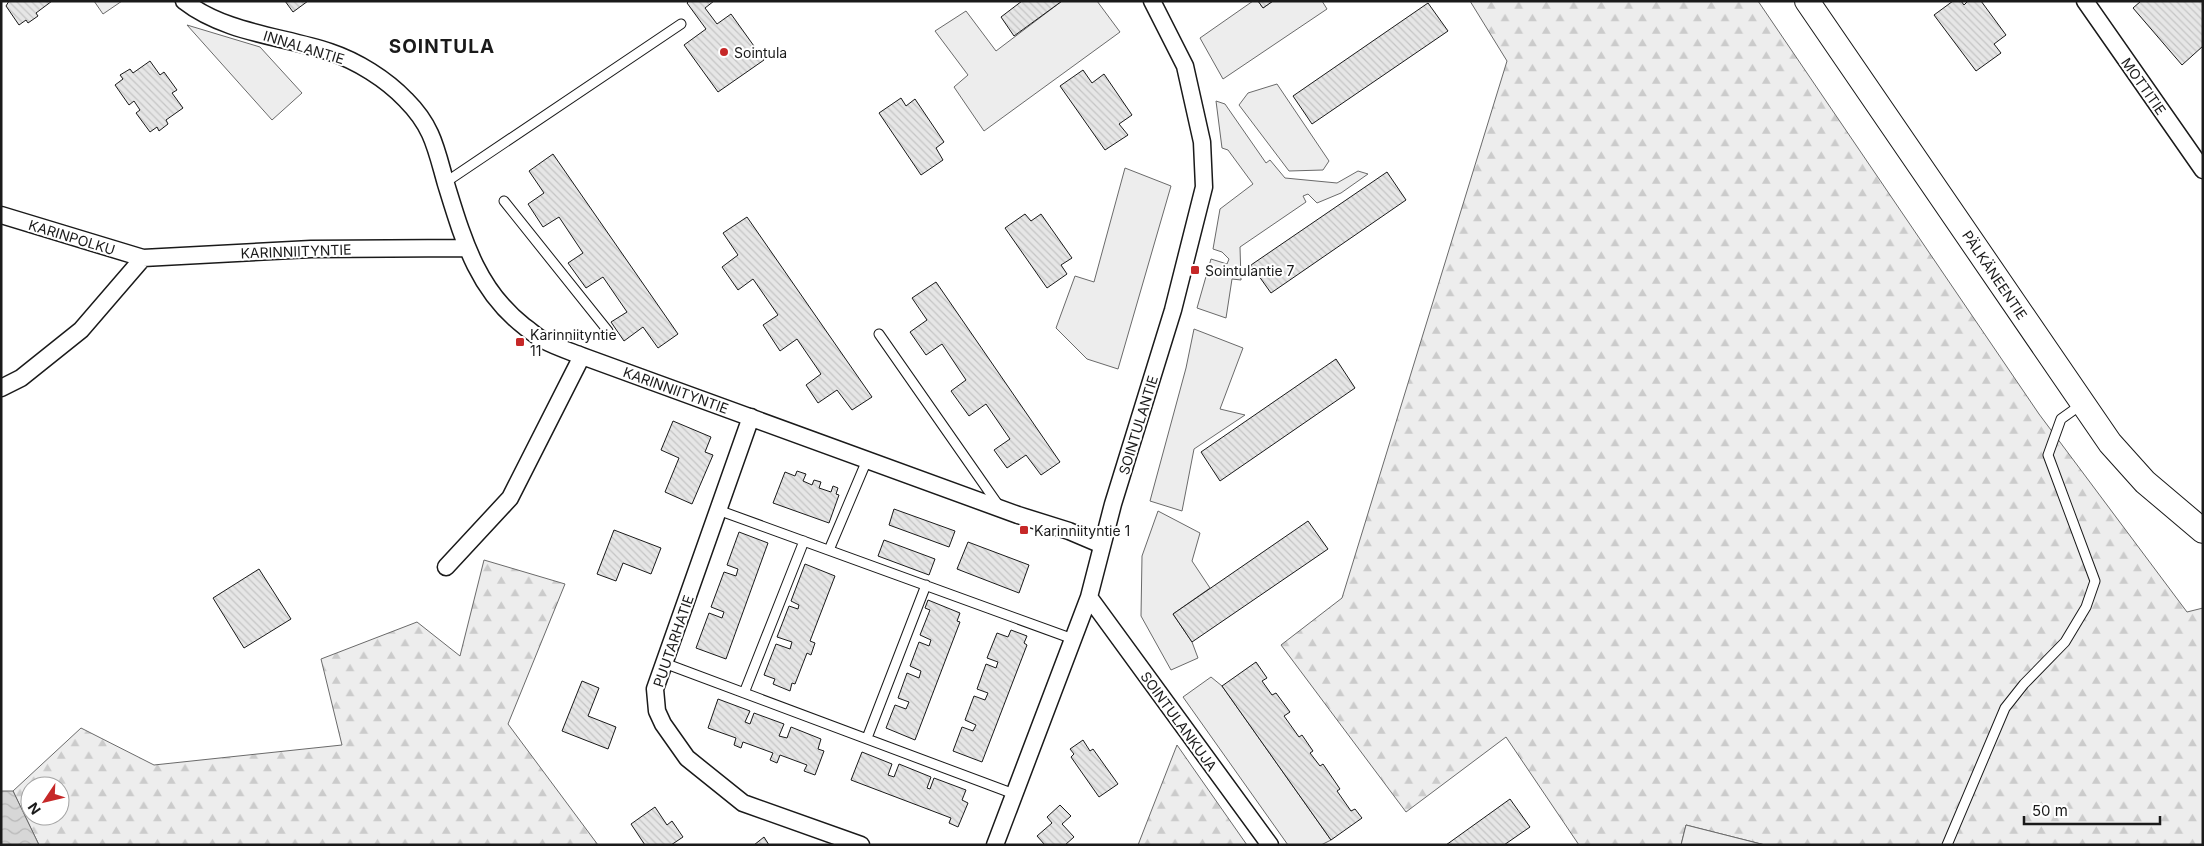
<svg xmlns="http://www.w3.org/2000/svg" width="2204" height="846" font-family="Inter,sans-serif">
	<defs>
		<pattern id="forest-firs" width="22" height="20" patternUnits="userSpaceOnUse" patternTransform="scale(1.25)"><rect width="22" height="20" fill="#ededed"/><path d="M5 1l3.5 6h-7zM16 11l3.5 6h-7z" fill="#cbcbcb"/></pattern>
		<pattern id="water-waves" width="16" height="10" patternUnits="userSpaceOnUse" patternTransform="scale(1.25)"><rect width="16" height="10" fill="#d7d7d7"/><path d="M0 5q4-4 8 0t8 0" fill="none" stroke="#b8b8b8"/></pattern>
		<pattern id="building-back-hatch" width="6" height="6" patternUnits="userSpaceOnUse" patternTransform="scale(1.25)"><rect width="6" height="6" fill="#e6e6e6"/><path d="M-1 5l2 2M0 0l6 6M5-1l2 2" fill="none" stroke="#c5c5c5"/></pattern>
	</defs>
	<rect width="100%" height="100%" fill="#fff"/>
	<path fill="url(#forest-firs)" stroke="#6a6a6a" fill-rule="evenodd" d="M1470 1H1758L2039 414 2187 612 2203 608V845H1765L1686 825 1681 845H1579L1506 737 1406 812 1281 645 1342 598 1507 61Z
		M484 560 565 584 508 724 598 845H39L13 791 81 728 154 765 342 745 321 659 417 622 460 656ZM30 786H60V816H30Z
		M1177 745 1247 845H1138Z"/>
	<path fill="#ededed" stroke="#6a6a6a" d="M94 1H122L103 14Z
		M1062 1H1097L1120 32 984 131 954 87 968 75 935 31 966 11 996 51Z
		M1253 1H1258L1263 8 1273 1H1322L1327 9 1223 79 1200 38Z
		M187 25 260 47 302 93 272 120Z
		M1277 84 1329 161 1323 170 1289 171 1239 105 1248 93Z
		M1216 101 1225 104 1266 163 1270 160 1285 178 1337 183 1358 171 1368 174 1341 193 1317 203 1308 194 1303 196 1306 202 1240 247 1241 280 1232 279 1226 318 1197 308 1211 259 1227 264 1229 259 1222 252 1213 249 1220 209 1253 184 1228 150 1222 148Z
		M1125 168 1171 186 1118 369 1087 359 1056 328 1075 276 1094 282Z
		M1194 329 1243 348 1220 409 1245 415 1194 449 1182 511 1150 501 1186 368Z
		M1158 511 1200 533 1192 561 1210 588 1173 614 1192 642 1198 658 1171 670 1141 616 1142 556Z
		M1211 677 1222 686 1331 840 1321 845H1288L1183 697Z
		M1686 825 1765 845H1681Z"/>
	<path fill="url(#water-waves)" stroke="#6a6a6a" d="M1 791H13L39 845H1Z"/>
	<path fill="url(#building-back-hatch)" stroke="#1a1a1a" d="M9 1H52L36 13 38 16 28 23 26 20 19 25 6 6Z
		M285 1H308L293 12Z
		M689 1H714L705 8 717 24 731 14 764 60 718 92 684 45 706 29 687 3Z
		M1022 1H1062L1014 36 1001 17Z
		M1258 1H1273L1263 8Z
		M1953 1H1961L1964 5 1968 1H1981L2006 35 1994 44 2001 53 1976 71 1934 15Z
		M2141 1H2203V46L2182 65 2133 8Z
		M1428 3 1448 31 1312 124 1293 96Z
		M150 61 160 75 164 72 177 90 172 93 183 108 166 120 168 124 159 131 157 127 150 132 136 113 140 110 134 101 129 105 115 85 123 79 120 75 130 69 133 73Z
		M1083 70 1092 83 1104 74 1132 115 1119 124 1128 135 1105 150 1060 86Z
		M901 98 906 106 915 99 944 142 936 148 943 160 921 175 879 113Z
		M553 154 678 334 658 348 643 327 624 341 611 322 627 312 603 277 586 288 568 263 583 253 559 217 543 227 528 204 544 193 529 171Z
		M1387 172 1406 200 1271 293 1251 265Z
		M1025 214 1031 221 1041 214 1072 258 1061 265 1067 274 1047 288 1005 228Z
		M747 217 872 397 852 410 837 390 818 403 806 385 821 374 797 339 780 351 763 325 778 315 753 279 738 290 722 267 738 255 723 233Z
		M936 282 1060 462 1041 475 1026 455 1007 468 994 450 1010 439 986 404 969 416 951 391 966 380 942 344 926 355 910 332 927 320 912 298Z
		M1336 359 1355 388 1220 481 1201 452Z
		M673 421 711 437 705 452 713 455 692 504 665 492 679 458 661 450Z
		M797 471 806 474 803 481 812 485 814 480 821 482 819 488 831 492 833 486 838 488 836 494 839 495 829 523 773 503 785 472 795 476Z
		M894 509 955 531 949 547 889 525Z
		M1308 521 1328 549 1192 642 1173 614Z
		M614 530 661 548 651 574 623 563 616 581 597 574Z
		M739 532 768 543 726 659 696 648 709 613 722 618 724 612 711 607 724 572 736 576 738 569 727 565Z
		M884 540 935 559 929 575 878 556Z
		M968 542 1029 565 1019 593 957 569Z
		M805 564 835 576 810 641 815 643 811 655 807 653 795 684 792 683 790 691 773 684 775 679 764 675 776 644 790 649 792 642 777 637 789 606 798 609 799 605 791 601Z
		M259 569 291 619 244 648 213 598Z
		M928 600 960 613 957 621 960 622 915 740 886 728 895 705 906 709 909 702 898 698 907 673 919 678 921 671 910 666 919 642 929 646 931 640 920 635 930 610 925 608Z
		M1011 630 1027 636 1024 643 1027 645 982 762 953 751 962 727 973 731 976 725 965 720 974 696 985 700 988 693 977 689 986 664 996 668 998 662 987 658 997 633 1008 637Z
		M1256 662 1267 678 1262 681 1272 695 1276 693 1290 712 1284 716 1299 737 1302 735 1313 751 1310 753 1320 766 1323 764 1340 789 1337 791 1351 811 1355 809 1362 818 1331 840 1222 686Z
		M582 681 599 688 588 716 616 727 608 749 562 731Z
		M718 699 750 711 745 722 750 724 754 713 784 724 779 736 787 738 791 727 821 739 818 749 824 751 815 775 804 771 807 765 780 755 777 763 770 760 773 753 743 742 741 748 734 745 736 738 708 728Z
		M1083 740 1090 751 1093 749 1118 784 1099 797 1071 757 1074 754 1070 749Z
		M862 752 892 764 888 775 894 777 899 764 931 777 927 788 930 789 934 778 966 790 962 800 968 803 958 827 949 823 951 818 851 780Z
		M1510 799 1530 827 1504 845H1446Z
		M1060 805 1071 816 1062 824 1074 837 1065 845H1045L1037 836 1052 823 1047 817Z
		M655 807 667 825 672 821 683 837 671 845H645L631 824Z
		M764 837 769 845H754Z"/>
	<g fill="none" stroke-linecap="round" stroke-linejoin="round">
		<defs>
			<path id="service" d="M446 182 681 24
				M504 201 608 331
				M879 334 999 506
				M718 510 1073 639
				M829 550 867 460
				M664 663 1014 794
				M744 693 804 541
				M867 738 926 585
				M1947 845 2005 708 2024 684 2065 642 2086 607 2095 581 2048 455 2061 419 2082 404"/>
			<path id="minor" d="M184 1C225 33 282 36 330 52 357 61 386 79 406 100 433 127 436 149 446 184 463 239 477 290 525 327 531 331 537 337 543 340 556 347 569 351 582 356L1018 515 1069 531 1102 545
				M2085 1 2203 170
				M1 215 143 258
				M1 388 21 378 81 330 143 258 311 249 467 248
				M751 417 655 689 657 711 663 724 687 758 743 803 861 845
				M446 567 510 498 582 356
				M1089 597 1270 845
				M995 845 1089 597 1113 504 1173 310 1204 187 1202 142 1185 66 1152 1"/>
			<path id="secondary" d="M1807 1 2110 443 2145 482 2203 531"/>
		</defs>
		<use href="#service" stroke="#1a1a1a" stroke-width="11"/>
		<use href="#minor" stroke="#1a1a1a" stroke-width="19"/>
		<use href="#secondary" stroke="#1a1a1a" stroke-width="26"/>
		<use href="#service" stroke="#fff" stroke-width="9"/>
		<use href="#minor" stroke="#fff" stroke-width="16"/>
		<use href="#secondary" stroke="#fff" stroke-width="24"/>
	</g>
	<g fill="#c62828" stroke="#fff" stroke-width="2">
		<circle cx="724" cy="52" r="5"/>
		<rect x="1190" y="265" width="10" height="10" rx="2.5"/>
		<rect x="515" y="337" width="10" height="10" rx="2.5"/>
		<rect x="1019" y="525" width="10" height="10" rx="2.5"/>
	</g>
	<g text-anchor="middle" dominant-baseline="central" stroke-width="4" stroke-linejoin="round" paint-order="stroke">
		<g font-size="14" fill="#1a1a1a" stroke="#fff">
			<text transform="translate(304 47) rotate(17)">INNALANTIE</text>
			<text transform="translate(2144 86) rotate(55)">MOTTITIE</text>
			<text transform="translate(72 237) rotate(17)">KARINPOLKU</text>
			<text transform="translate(296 251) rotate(-2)">KARINNIITYNTIE</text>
			<text transform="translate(1995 275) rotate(56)">PÄLKÄNEENTIE</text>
			<text transform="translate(676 390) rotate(20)">KARINNIITYNTIE</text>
			<text transform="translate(1138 425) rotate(-73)">SOINTULANTIE</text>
			<text transform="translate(673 641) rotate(-71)">PUUTARHATIE</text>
			<text transform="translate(1179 721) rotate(54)">SOINTULANKUJA</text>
		</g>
		<g font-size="14" fill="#1a1a1a" stroke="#fff" text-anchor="start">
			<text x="734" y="52">Sointula</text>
			<text x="1205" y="270">Sointulantie 7</text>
			<text x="530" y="334">Karinniityntie<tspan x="530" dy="16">11</tspan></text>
			<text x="1034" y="530">Karinniityntie 1</text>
		</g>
		<g font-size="19" font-weight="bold" letter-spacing="1" fill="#1a1a1a" stroke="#fff">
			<text x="442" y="46">SOINTULA</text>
		</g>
	</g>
	<rect width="2204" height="846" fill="none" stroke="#1a1a1a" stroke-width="5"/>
	<g transform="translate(45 801) rotate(235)"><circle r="24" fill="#ffffff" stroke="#a3a3a3"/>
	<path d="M0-4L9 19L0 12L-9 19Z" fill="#c62828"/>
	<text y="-8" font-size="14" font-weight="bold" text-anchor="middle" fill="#1a1a1a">N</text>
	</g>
	<path d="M2024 816v8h136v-8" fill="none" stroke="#1a1a1a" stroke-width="2.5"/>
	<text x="2032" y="816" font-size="15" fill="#1a1a1a" stroke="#ffffff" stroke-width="4" paint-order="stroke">50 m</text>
</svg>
